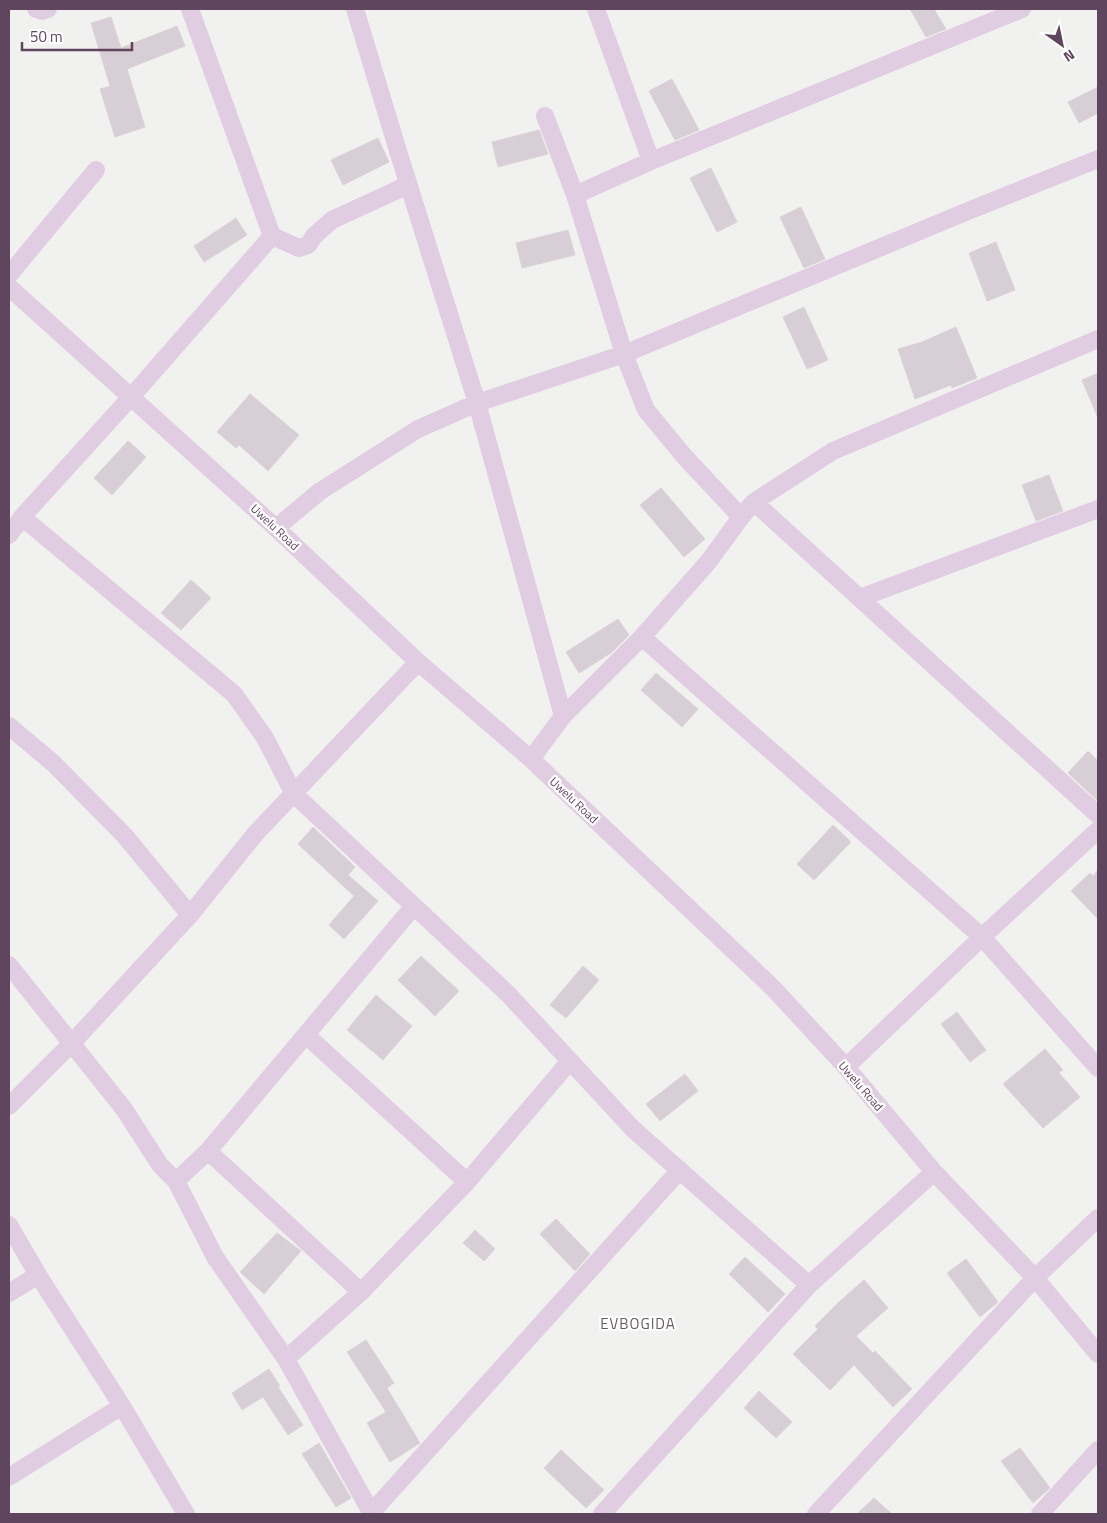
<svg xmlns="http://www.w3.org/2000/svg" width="1107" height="1523" font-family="'Titillium Web',sans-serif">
	<rect width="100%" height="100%" fill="#f1f2ef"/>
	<path fill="#d8ced6" stroke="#dcd3d9" d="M910 9H934L946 29 926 37Z
		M111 17 121 48 177 26 185 46 127 69 145 127 115 137 100 89 110 86 91 23Z
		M672 79 699 130 675 140 649 91Z
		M1098 87V113L1079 123 1068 102Z
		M539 130 548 154 498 167 492 142Z
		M378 138 389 162 343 185 331 160Z
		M711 168 737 222 717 232 690 178Z
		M801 207 825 259 804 268 780 217Z
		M236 218 247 235 204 262 194 246Z
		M568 230 575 255 522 268 516 243Z
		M996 242 1015 290 987 301 969 253Z
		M804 307 828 360 807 369 783 317Z
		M956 327 977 378 952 388 951 385 915 399 898 349 922 342Z
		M1098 373V418L1082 380Z
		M250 394 299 435 268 471 239 445 236 448 217 432Z
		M128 441 146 457 112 495 94 478Z
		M1049 475 1063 511 1036 521 1022 485Z
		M661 488 705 539 684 557 640 505Z
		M191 580 211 598 181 630 161 613Z
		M618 619 629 635 611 653 579 673 566 652Z
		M656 673 698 709 682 727 641 690Z
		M1088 751 1098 761V801L1068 773Z
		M833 825 851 842 814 880 797 864Z
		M313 827 355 867 348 875 378 901 344 939 329 925 354 896 298 844Z
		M1098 870V919L1071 891 1090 873 1093 876Z
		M421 956 459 991 435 1016 398 980Z
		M583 966 599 980 566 1018 550 1005Z
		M376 995 412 1026 383 1060 347 1030Z
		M957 1012 986 1050 970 1062 941 1024Z
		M1045 1049 1063 1070 1059 1073 1080 1097 1043 1128 1003 1084Z
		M685 1074 698 1091 660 1121 646 1104Z
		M556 1219 590 1254 575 1271 540 1234Z
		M475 1230 495 1249 484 1261 463 1243Z
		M277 1233 301 1251 264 1294 240 1272Z
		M745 1257 785 1294 768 1312 729 1274Z
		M966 1259 998 1302 980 1317 947 1273Z
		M864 1280 888 1308 856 1336 873 1353 875 1351 912 1389 893 1407 854 1365 830 1390 793 1354 818 1329 815 1326 839 1302Z
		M366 1340 394 1383 387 1388 420 1443 390 1462 367 1423 386 1412 347 1352Z
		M269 1369 280 1386 278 1387 303 1425 288 1435 263 1397 242 1410 232 1393Z
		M759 1391 792 1422 776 1438 744 1408Z
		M319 1443 351 1498 336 1507 302 1454Z
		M1020 1448 1050 1488 1033 1503 1001 1461Z
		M561 1450 604 1490 586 1508 544 1468Z
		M874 1498 892 1514H857Z"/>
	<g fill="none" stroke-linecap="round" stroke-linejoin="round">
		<path stroke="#e1cde1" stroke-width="18" d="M36 9 42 11 48 9
			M355 9 398 151 477 403 563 716
			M596 9 651 161
			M545 116 575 195 624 354 646 410 684 456 741 517
			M575 195 651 161 1022 9
			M272 236 299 248 308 245 314 236 332 220 408 185
			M9 275 96 170
			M9 287 276 528 418 662 531 759 773 988 846 1067 934 1172 1035 1278 1098 1354
			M754 502 1098 815
			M22 517 234 694 265 738 294 794 509 995 633 1129 809 1285
			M276 528 319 492 418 429 477 403 624 354 968 211 1098 159
			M9 535 22 517 131 397 272 236 190 9
			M860 598 1098 509
			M642 637 982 937 1098 1068
			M9 726 53 763 125 836 190 915
			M531 759 563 716 642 637 709 561 741 517 754 502 833 451 1098 339
			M9 965 124 1109 160 1165 176 1181 215 1257 286 1359 372 1514
			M306 1035 467 1182
			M846 1067 982 937 1098 830
			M9 1106 72 1043 190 915 256 833 418 662
			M208 1151 361 1292
			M176 1181 208 1151 414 906
			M9 1225 38 1275 122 1406 186 1514
			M9 1293 38 1275
			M286 1359 361 1292 467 1182 570 1061
			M9 1477 122 1406
			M371 1513 680 1170
			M602 1514 809 1285 934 1172
			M816 1514 1035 1278 1098 1218
			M1040 1514 1098 1450"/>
	</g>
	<g text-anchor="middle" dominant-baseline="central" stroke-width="4.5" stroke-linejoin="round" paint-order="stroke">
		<g font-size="12" fill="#5f455e" stroke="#fff">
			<text transform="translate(275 527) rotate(43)">Uwelu Road</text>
			<text transform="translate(574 800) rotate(43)">Uwelu Road</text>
			<text transform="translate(861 1086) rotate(49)">Uwelu Road</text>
		</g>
		<g font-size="15" letter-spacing="1" fill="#655b64" stroke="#fff">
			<text x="638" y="1323">EVBOGIDA</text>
		</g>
	</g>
	<rect width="1107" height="1523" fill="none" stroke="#5f455e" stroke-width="20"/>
	<g transform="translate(1062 45) rotate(147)" stroke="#ffffff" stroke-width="4" paint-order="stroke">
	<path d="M0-4L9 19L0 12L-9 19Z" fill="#5f455e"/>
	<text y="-8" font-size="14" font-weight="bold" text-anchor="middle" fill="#5f455e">N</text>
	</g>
	<path d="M22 42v8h110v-8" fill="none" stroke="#5f455e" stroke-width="2.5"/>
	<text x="30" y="42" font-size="15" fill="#5f455e" stroke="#ffffff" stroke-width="4" paint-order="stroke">50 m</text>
</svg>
